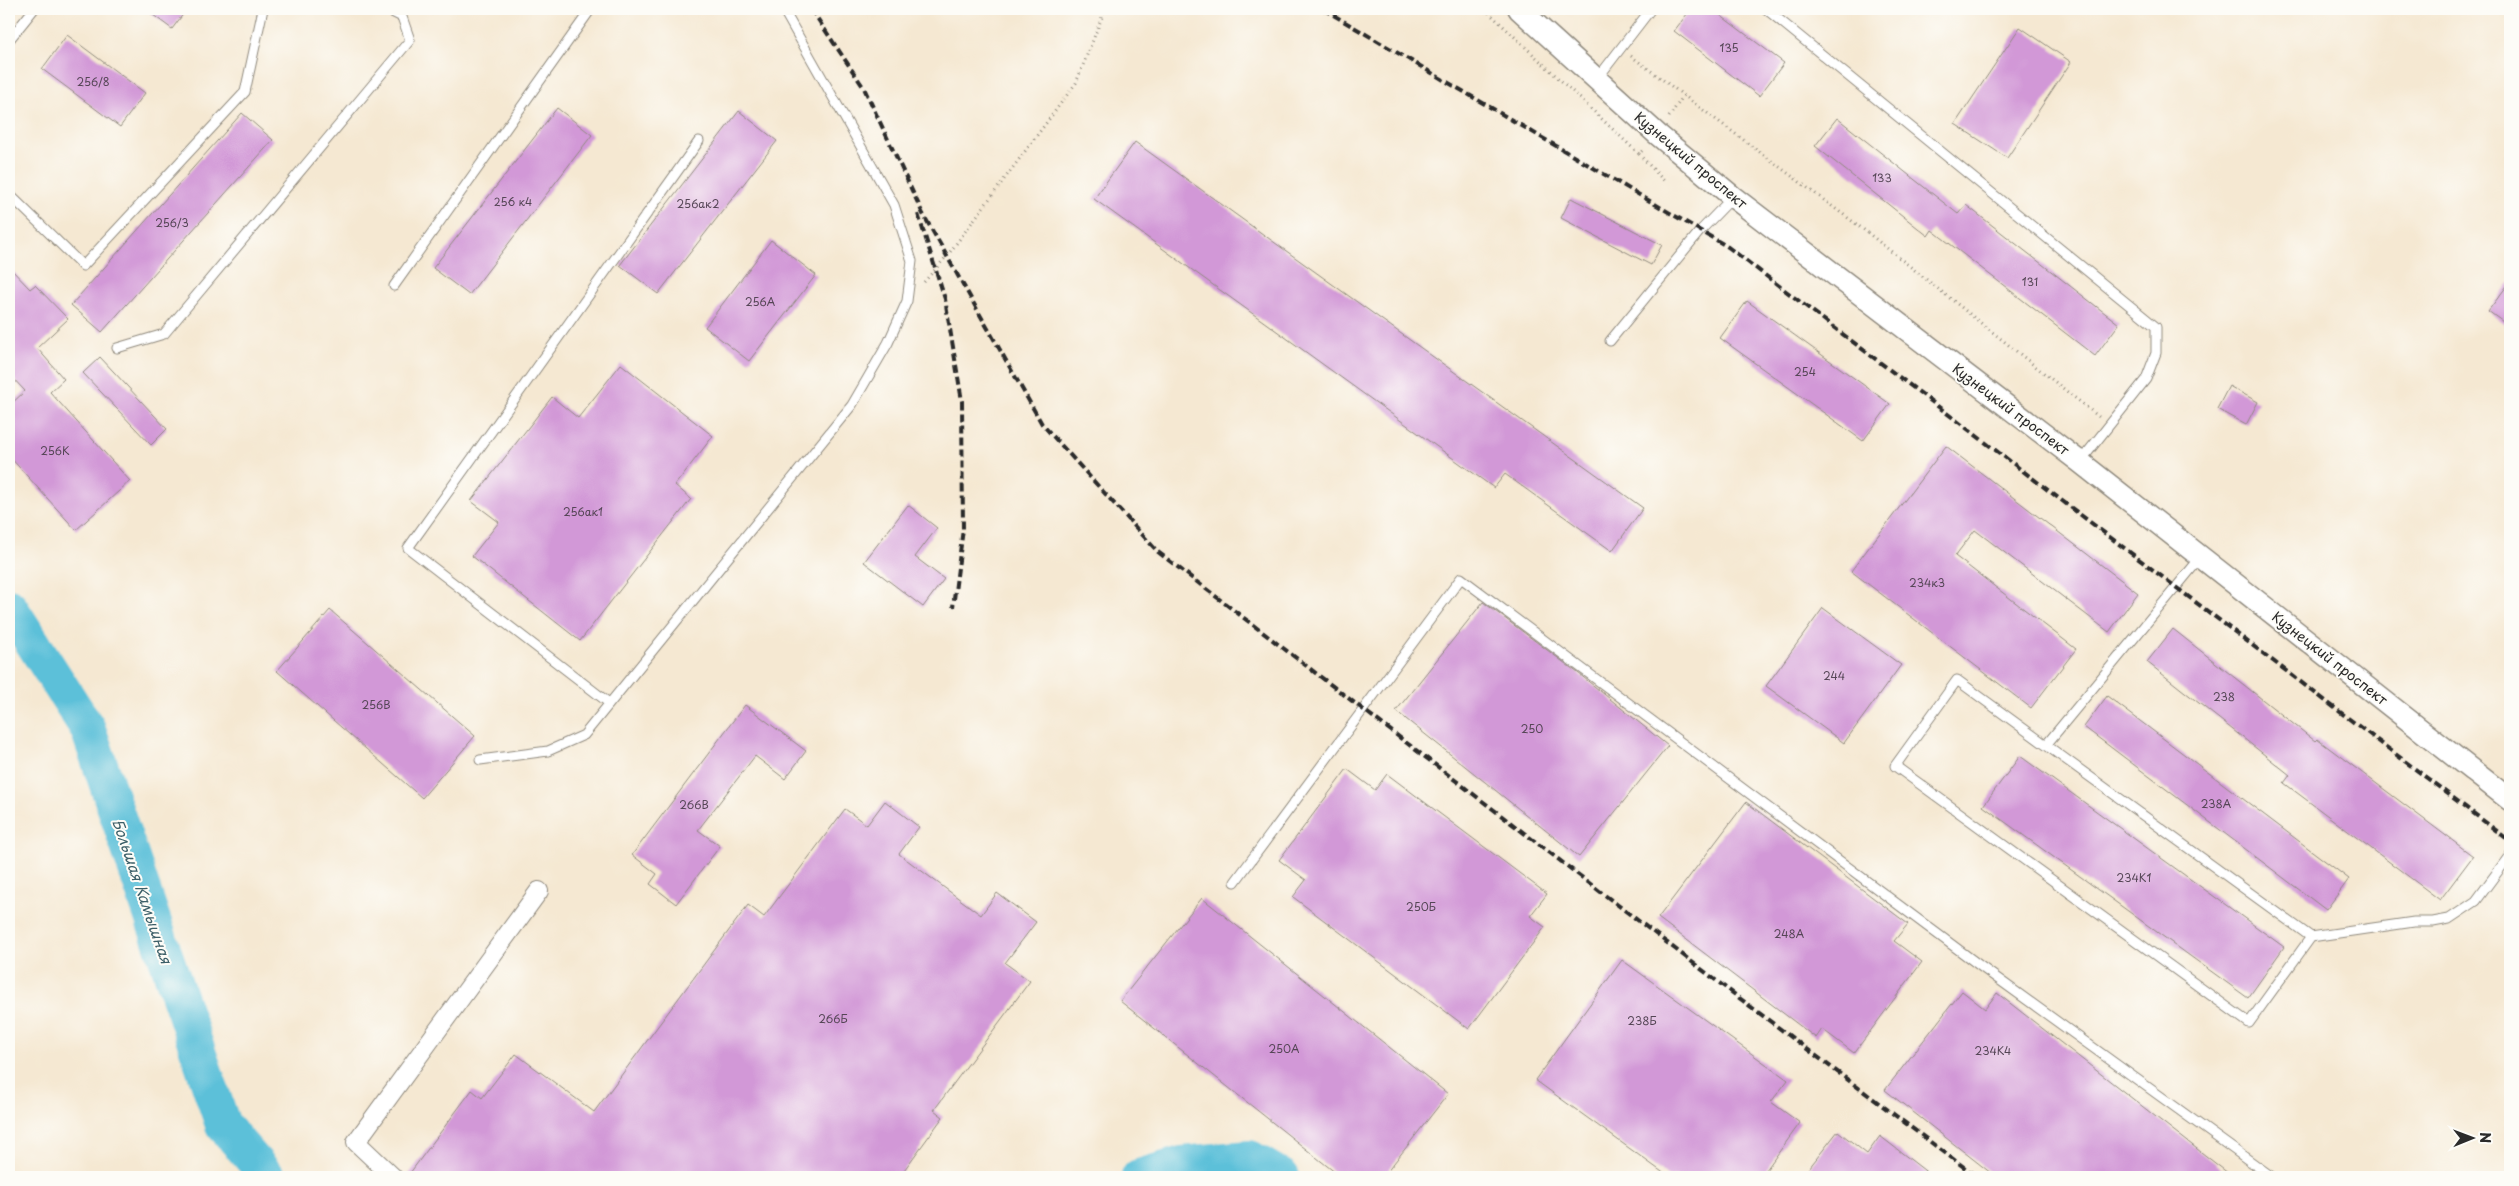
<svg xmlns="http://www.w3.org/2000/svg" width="2519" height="1186" font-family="'Playpen Sans',sans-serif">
	<rect width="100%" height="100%" fill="#fdfcf7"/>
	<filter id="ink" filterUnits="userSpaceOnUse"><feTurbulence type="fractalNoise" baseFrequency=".02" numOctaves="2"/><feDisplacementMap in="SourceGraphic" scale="10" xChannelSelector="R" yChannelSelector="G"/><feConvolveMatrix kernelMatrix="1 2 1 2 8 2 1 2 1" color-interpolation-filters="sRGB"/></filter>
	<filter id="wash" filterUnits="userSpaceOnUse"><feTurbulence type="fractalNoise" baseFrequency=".0096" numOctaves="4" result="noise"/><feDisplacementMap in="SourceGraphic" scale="20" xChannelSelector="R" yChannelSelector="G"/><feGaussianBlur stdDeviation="1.12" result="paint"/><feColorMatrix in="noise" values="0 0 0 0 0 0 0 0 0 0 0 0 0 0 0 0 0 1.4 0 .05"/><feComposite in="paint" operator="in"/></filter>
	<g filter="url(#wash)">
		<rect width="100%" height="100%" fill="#f5e8d2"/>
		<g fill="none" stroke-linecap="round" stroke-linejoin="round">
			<path stroke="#5bc0d9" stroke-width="36" d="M9 606 88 729 223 1125 268 1177
				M1139 1177 1182 1164 1250 1158 1282 1177"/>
		</g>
		<g id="blocks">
			<path fill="#d298d7" d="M145 9H187L172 29Z
				M1691 9H1712L1784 63 1759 96 1674 31Z
				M2020 27 2071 62 2007 158 1955 124Z
				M67 35 145 93 120 127 42 69Z
				M557 108 592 135 469 295 433 268Z
				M739 111 777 141 658 294 620 265Z
				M242 113 273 140 102 332 71 305Z
				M1837 118 1958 214 1966 205 2119 324 2095 356 1932 230 1928 236 1815 146Z
				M1135 142 1643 508 1612 551 1505 474 1494 488 1094 199Z
				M1571 198 1662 245 1651 265 1561 218Z
				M771 240 816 275 749 361 705 327Z
				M9 267 30 289 35 285 68 319 37 348 64 379 50 392 130 481 76 530 9 456V406L25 391 9 374Z
				M2510 282V327L2488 311Z
				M1747 301 1890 404 1863 441 1720 338Z
				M100 357 167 429 151 445 83 373Z
				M621 364 713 436 675 485 691 499 580 641 472 556 499 522 471 501 552 397 578 418Z
				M2229 386 2258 402 2246 425 2217 409Z
				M1946 446 2138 593 2109 632 1975 530 1955 556 2076 649 2031 708 1851 571Z
				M908 505 937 528 915 557 944 579 923 607 864 562Z
				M1483 602 1578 673 1668 746 1579 857 1396 711Z
				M1823 608 1901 665 1844 743 1766 686Z
				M330 610 475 736 422 798 277 671Z
				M2173 629 2315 741 2317 739 2473 856 2440 900 2284 783 2290 775 2147 662Z
				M2107 696 2349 879 2326 910 2084 727Z
				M745 705 806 751 785 779 755 756 698 830 720 846 676 904 650 884 657 874 632 855Z
				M2020 756 2284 947 2248 998 1983 806Z
				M1347 769 1375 790 1387 774 1547 894 1530 916 1545 927 1469 1029 1293 897 1306 880 1279 860Z
				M885 801 919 827 899 854 981 915 997 893 1036 922 1005 963 1030 981 934 1110 943 1117 899 1177H407L472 1090 482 1098 516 1054 594 1112 748 905 764 917 845 809 867 825Z
				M1746 802 1908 924 1894 941 1922 962 1854 1053 1822 1029 1816 1038 1658 918Z
				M1202 898 1448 1094 1383 1177H1341L1120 1001Z
				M1622 960 1788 1080 1771 1102 1800 1123 1761 1177H1669L1535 1080Z
				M1962 991 1985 1009 1997 993 2233 1177H1996L1885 1090Z
				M1838 1131 1867 1154 1880 1136 1933 1177H1802Z"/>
		</g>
	</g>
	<g filter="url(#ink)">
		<use href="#blocks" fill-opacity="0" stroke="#908a7e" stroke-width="1"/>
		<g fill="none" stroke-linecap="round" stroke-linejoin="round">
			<defs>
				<path id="service" d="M1766 9 2156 327V353L2146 379 2080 462
					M9 40 34 9
					M1597 79 1651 9
					M9 194 83 266 245 92 263 9
					M394 286 591 9
					M1610 341 1700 231 1733 197
					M117 348 164 334 410 40 402 17 386 9
					M609 703 408 548 699 141
					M2046 745 2311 937 2249 1023 1895 766 1957 680 2046 745 2201 557
					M480 760 548 751 584 735 852 405 888 343 907 301 912 261 894 205 783 9
					M1235 882 1461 578 1983 968 2272 1177
					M2311 937 2414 922H2433L2449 919 2476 901 2510 855"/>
				<path id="minor" d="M393 1177 356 1142 539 891"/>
				<path id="tertiary" d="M1519 9 1657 134 1733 197 2080 462 2510 800"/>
			</defs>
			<use href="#service" stroke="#908a7e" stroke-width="11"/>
			<use href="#minor" stroke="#908a7e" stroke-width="20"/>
			<use href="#tertiary" stroke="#908a7e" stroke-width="24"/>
			<path stroke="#908a7e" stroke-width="3" stroke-dasharray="1 4" stroke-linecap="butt" d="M1485 9 1639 154 1643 150
				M1631 56 1868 233 2099 417
				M1669 117 1684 95
				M1639 154 1666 183
				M924 282 947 256 1076 83 1104 12 1108 9"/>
			<use href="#service" stroke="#fff" stroke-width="9"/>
			<use href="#minor" stroke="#fff" stroke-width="18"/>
			<use href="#tertiary" stroke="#fff" stroke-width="21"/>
			<path stroke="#2b2b2b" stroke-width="4" stroke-dasharray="8 4" stroke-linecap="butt" d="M811 9 864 88 923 214 1042 424 1158 552 1722 985 1977 1177
				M1323 9 1728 247 2510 841
				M918 214 945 299 962 401 963 529 953 607"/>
		</g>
	</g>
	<g text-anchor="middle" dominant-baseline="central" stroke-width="4" stroke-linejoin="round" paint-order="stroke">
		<g font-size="11" fill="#554656">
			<text x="1729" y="47">135</text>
			<text x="93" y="81">256/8</text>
			<text x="1882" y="177">133</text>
			<text x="513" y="201">256 к4</text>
			<text x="698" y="203">256ак2</text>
			<text x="172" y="222">256/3</text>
			<text x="2030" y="281">131</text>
			<text x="760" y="301">256А</text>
			<text x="1805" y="371">254</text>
			<text x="55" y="450">256К</text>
			<text x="583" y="511">256ак1</text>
			<text x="1927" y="582">234к3</text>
			<text x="1834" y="675">244</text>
			<text x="2224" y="696">238</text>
			<text x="376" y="704">256В</text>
			<text x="1532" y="728">250</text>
			<text x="2216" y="803">238А</text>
			<text x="694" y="804">266В</text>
			<text x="2134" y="877">234К1</text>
			<text x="1421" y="906">250Б</text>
			<text x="1789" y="933">248А</text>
			<text x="833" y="1018">266Б</text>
			<text x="1642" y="1020">238Б</text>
			<text x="1284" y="1048">250А</text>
			<text x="1993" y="1050">234К4</text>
		</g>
		<g font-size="14" fill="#2b2b2b" stroke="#fdfcf7">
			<text transform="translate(1691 160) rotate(40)">Кузнецкий проспект</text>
			<text transform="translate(2011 409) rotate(37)">Кузнецкий проспект</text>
			<text transform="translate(2330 658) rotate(38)">Кузнецкий проспект</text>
		</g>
		<g font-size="15" font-style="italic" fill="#3c5f68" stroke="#fdfcf7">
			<text transform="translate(143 891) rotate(71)">Большая Камышная</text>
		</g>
	</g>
	<rect width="2519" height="1186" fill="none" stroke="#fdfcf7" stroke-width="30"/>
	<g transform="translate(2472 1138) rotate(89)" stroke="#fdfcf7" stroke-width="4" paint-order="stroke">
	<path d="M0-4L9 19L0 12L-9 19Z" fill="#2b2b2b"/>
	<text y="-8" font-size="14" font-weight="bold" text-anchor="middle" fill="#2b2b2b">N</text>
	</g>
</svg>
